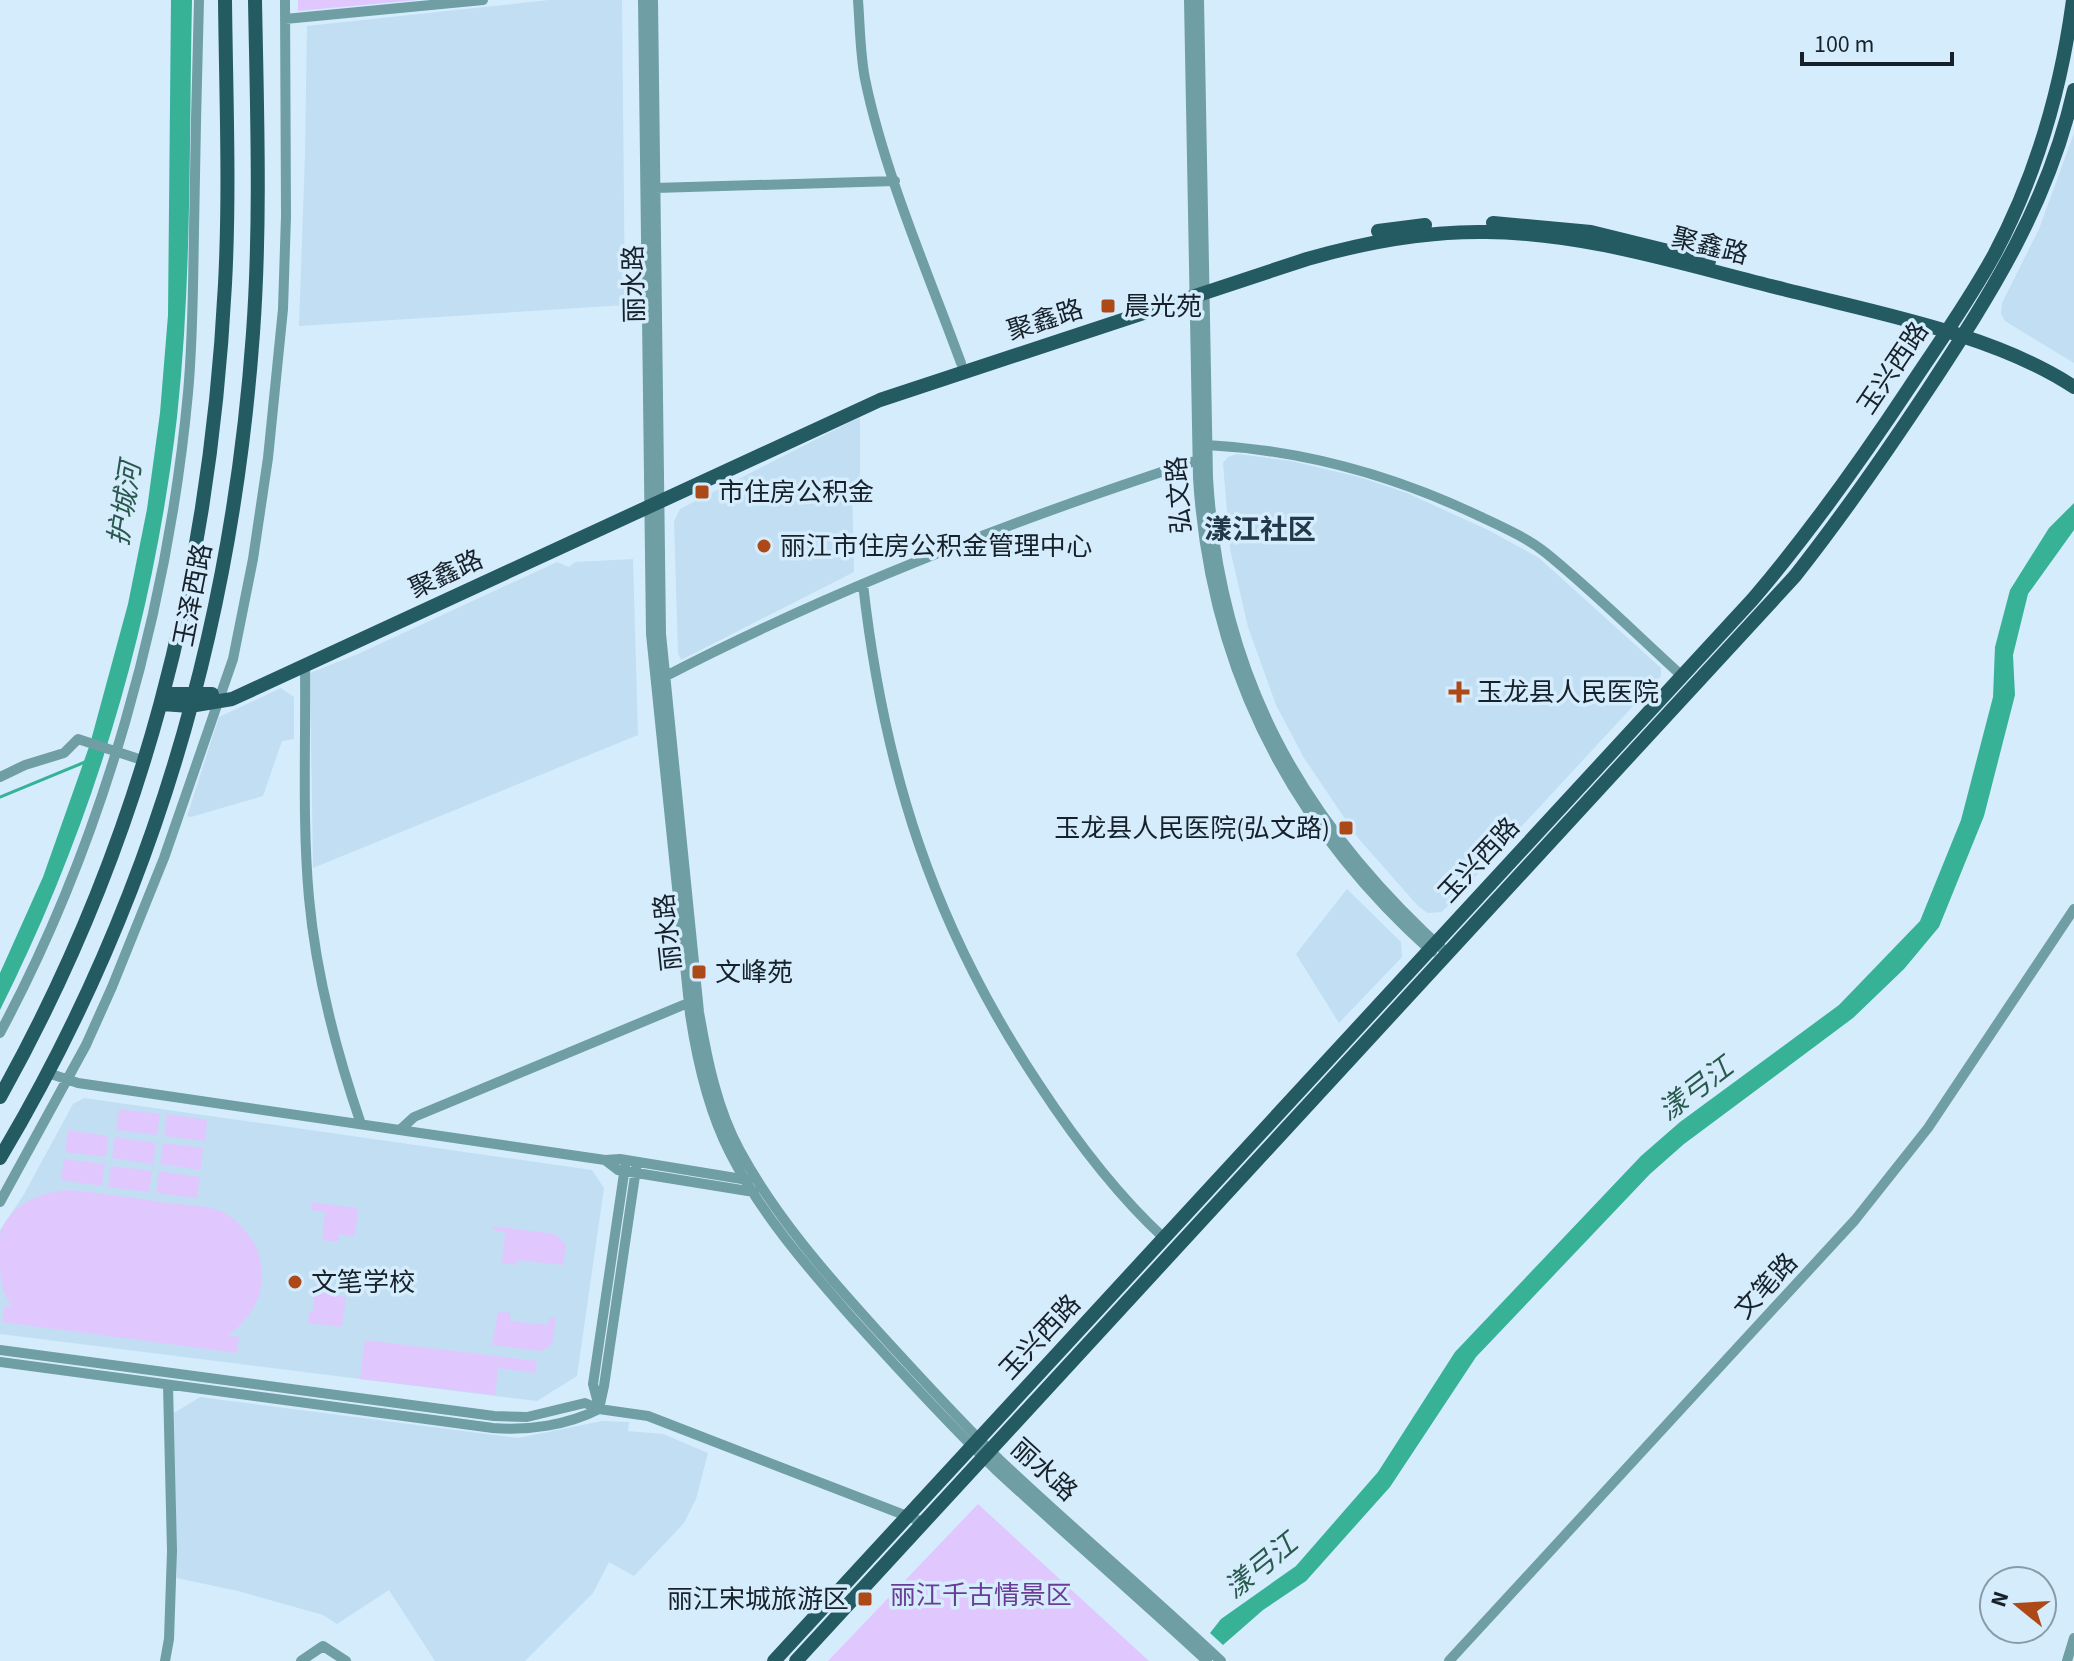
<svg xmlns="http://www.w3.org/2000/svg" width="2074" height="1661" font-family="'Source Sans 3','Noto Sans SC',sans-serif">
	<rect width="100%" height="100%" fill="#d5ecfd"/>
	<path fill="#c2def2" d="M549 0H622L625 305 299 326 305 155 307 26Z
		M2074 133V363L2005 321 2001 314 2002 303 2039 229Z
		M860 417V479L852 482 854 572 681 660 678 653 674 521 680 509Z
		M1237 454 1291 461 1359 477 1407 493 1488 530 1539 558 1661 668V676L1442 912 1428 913 1418 906 1358 838 1304 758 1276 705 1248 627 1230 549 1223 463 1228 457Z
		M633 559 638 735 313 868 310 673 358 654 557 562 569 567 575 562Z
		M281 688 294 697V739L282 741 263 796 191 817 187 816 219 717Z
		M1347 889 1401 942 1402 957 1339 1023 1296 954Z
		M84 1098 592 1170 604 1188 577 1376 537 1401 0 1334V1230L23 1196 73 1104Z
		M200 1397 518 1438 602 1421 629 1422 628 1431 663 1434 708 1453 696 1499 684 1523 634 1576 609 1562 593 1593 525 1661H435L389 1590 337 1624 323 1615 238 1591 177 1578 174 1413Z"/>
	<path fill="#e0c8fe" d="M298 0H417L298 11Z
		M119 1109 160 1114 157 1135 116 1130Z
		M167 1114 207 1120 205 1141 164 1136Z
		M68 1130 108 1136 106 1157 65 1152Z
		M115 1137 156 1143 153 1164 112 1158Z
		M163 1143 203 1148 201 1170 160 1164Z
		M64 1159 105 1164 102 1186 61 1180Z
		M111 1166 152 1171 149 1192 108 1187Z
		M159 1171 200 1177 197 1198 156 1193Z
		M69 1190C102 1193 135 1198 168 1203 185 1205 207 1205 223 1212 245 1224 261 1247 262 1272 263 1299 249 1320 228 1335L239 1337 237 1353 2 1322 4 1306 12 1307C1 1290 0 1279 0 1260 0 1252 0 1242 0 1235 8 1204 41 1192 69 1190Z
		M312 1202 356 1208 358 1211 355 1233 353 1236 339 1234 338 1242 322 1240 325 1212 311 1210Z
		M493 1226 555 1234 566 1244 563 1265 517 1260 516 1265 502 1263 505 1232 493 1230Z
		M316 1280 332 1282 331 1295 346 1297 342 1327 308 1323 309 1311H313Z
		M498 1312 511 1313 510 1321 548 1325 550 1317 556 1318 552 1344 542 1351 492 1345Z
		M365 1340 537 1361 535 1373 498 1368 495 1395 360 1379Z
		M978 1504 1149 1661H828Z"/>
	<path fill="#38b296" d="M171 0H192C189 139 192 279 177 417 153 624 93 824 0 1010V973L43 877 90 744 128 604 147 509 160 413 168 315Z
		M2074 503V530L2028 594 2013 655 2015 695 1984 816 1939 927 1904 969 1853 1018 1684 1144 1650 1174 1476 1357 1390 1487 1306 1581 1263 1610 1223 1645 1210 1633 1221 1619 1296 1566 1378 1472 1455 1352 1641 1156 1680 1122 1839 1005 1920 921 1961 820 1993 697 1995 647 2010 590 2049 528Z"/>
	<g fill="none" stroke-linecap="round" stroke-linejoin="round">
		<path stroke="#38b296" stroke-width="3" d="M0 797 85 762"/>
		<path stroke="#6f9ea5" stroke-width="10" d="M643 0 651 634 690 1014C697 1061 708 1110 730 1153 761 1214 808 1268 853 1319 899 1370 946 1421 995 1469 1065 1534 1137 1596 1207 1661
			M653 0 661 634 699 1012C707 1059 717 1109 740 1151 776 1217 826 1274 876 1329 917 1374 958 1419 1001 1461 1073 1529 1149 1593 1221 1661
			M858 0C860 26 860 53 865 79 884 172 928 273 961 363
			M1189 0 1198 478C1210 669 1290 825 1432 952
			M1199 0 1208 478C1220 676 1301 822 1448 954
			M285 19 483 0
			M655 188 895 181
			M1207 445C1303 450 1390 474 1477 515 1500 526 1526 537 1546 553 1593 591 1637 635 1682 676
			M863 584C884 771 933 925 1038 1083 1074 1138 1115 1193 1164 1238
			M305 665C306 742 302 821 309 898 316 975 336 1051 361 1124
			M666 676C836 588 1016 519 1198 460
			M0 777 25 765 64 753 78 739 145 761
			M0 1033C103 841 168 609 188 393 193 339 193 284 194 230 195 153 197 77 199 0
			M48 1073 78 1083 605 1160 620 1159 748 1180
			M401 1129 414 1117 688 1003
			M605 1160 618 1170 754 1192
			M0 1202 86 1045 112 987 164 858 233 659 253 559 268 458 283 309 286 216 285 0
			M0 1350 494 1416 527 1417 585 1403 599 1409 648 1416 925 1523
			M0 1362 493 1428C528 1431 568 1425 599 1409L604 1386 637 1162
			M599 1407 593 1384 626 1160
			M165 1661 169 1639 172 1551 168 1385
			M301 1661 323 1646 346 1661
			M1449 1661 1855 1220 1928 1128 2074 909
			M2067 1661 2074 1638"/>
		<path stroke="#245a62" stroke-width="14" d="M1493 223 1591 232 1709 261
			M1378 231 1425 225
			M164 694H212
			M162 704 190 706 232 699 880 400 1307 259C1366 242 1425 231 1486 232 1588 233 1685 265 1783 289 1876 313 1994 334 2074 387
			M0 1097C143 841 210 575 225 284 230 189 226 95 225 0
			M0 1158C152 903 232 628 253 333 261 222 257 111 255 0
			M774 1661 1753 599C1810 532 1860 462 1909 388 1938 344 1969 301 1994 255 2037 174 2061 90 2073 0
			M796 1661 1795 576C1843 515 1886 453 1929 388 1992 292 2048 204 2074 90"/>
	</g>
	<g fill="#ad4917" stroke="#d5ecfd" stroke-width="3">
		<rect x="1100" y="298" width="16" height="16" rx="4"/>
		<rect x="694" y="484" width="16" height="16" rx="4"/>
		<circle cx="764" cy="546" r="8"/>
		<path d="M1455 680h8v8h8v8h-8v8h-8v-8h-8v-8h8z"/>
		<rect x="1338" y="820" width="16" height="16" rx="4"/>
		<rect x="691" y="964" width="16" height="16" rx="4"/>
		<circle cx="295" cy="1282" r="8"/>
		<rect x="857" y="1591" width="16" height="16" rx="4"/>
	</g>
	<g text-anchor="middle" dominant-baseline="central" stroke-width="7" stroke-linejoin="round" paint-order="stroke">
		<g font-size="26" fill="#172129" stroke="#d5ecfd">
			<text transform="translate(1710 246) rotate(14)">聚鑫路</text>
			<text transform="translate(634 284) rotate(-91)">丽水路</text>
			<text transform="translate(1045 320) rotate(-18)">聚鑫路</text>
			<text transform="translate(1893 368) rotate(-56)">玉兴西路</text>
			<text transform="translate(1179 495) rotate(-94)">弘文路</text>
			<text transform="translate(446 574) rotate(-25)">聚鑫路</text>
			<text transform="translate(193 595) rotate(-79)">玉泽西路</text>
			<text transform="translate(1479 860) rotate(-47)">玉兴西路</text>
			<text transform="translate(668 932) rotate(-96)">丽水路</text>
			<text transform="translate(1766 1286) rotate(-47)">文笔路</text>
			<text transform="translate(1040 1337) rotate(-47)">玉兴西路</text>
			<text transform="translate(1044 1470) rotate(42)">丽水路</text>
		</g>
		<g font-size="26" fill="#172129" stroke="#d5ecfd" text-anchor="start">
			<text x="1124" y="306">晨光苑</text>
			<text x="718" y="492">市住房公积金</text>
			<text x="780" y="546">丽江市住房公积金管理中心</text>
			<text x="1477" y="692">玉龙县人民医院</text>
			<text x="1330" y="828" text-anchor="end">玉龙县人民医院(弘文路)</text>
			<text x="715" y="972">文峰苑</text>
			<text x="311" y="1282">文笔学校</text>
			<text x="849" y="1599" text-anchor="end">丽江宋城旅游区</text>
		</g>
		<g font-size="26" fill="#6a3c96" stroke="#d5ecfd">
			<text x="981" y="1595">丽江千古情景区</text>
		</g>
		<g font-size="28" font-style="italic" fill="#28594c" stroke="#d5ecfd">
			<text transform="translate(125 504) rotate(-81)">护城河</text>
			<text transform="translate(1696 1089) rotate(-37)">漾弓江</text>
			<text transform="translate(1261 1566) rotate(-39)">漾弓江</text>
		</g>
		<g font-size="28" font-weight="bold" fill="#21394a" stroke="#d5ecfd">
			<text x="1260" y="530">漾江社区</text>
		</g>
	</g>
	<g transform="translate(2018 1605) rotate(288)"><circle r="38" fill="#d5ecfd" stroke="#899ba8" stroke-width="2"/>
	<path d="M0-6L14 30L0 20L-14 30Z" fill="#ad4917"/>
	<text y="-12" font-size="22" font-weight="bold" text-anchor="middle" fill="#172129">N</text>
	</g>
	<path d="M1802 52v12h150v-12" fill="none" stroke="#172129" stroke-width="4"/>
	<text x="1814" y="52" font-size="24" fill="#172129" stroke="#d5ecfd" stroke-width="6" paint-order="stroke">100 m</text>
</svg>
